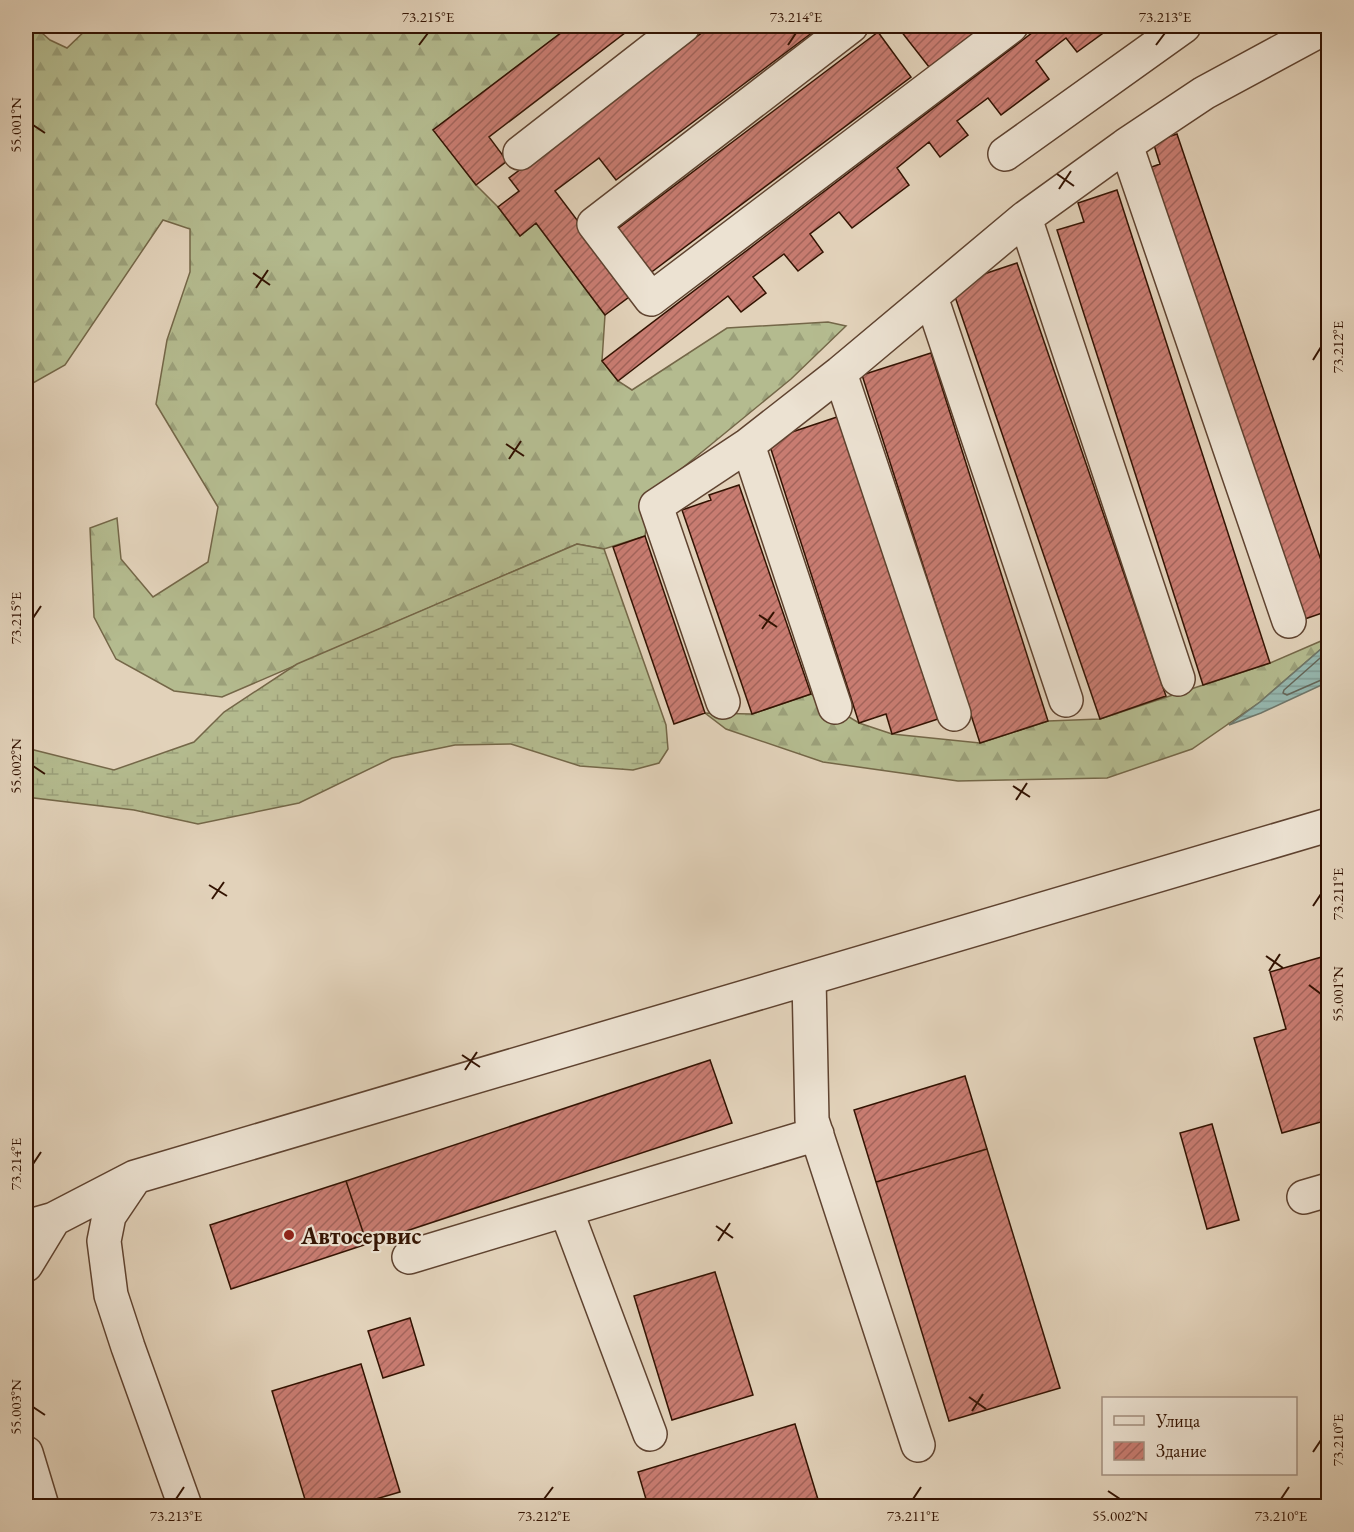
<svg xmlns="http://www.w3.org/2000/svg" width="1354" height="1532" font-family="'EB Garamond',serif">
	<defs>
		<pattern id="forest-firs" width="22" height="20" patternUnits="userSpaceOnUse" patternTransform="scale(1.5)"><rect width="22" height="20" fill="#b4bb8f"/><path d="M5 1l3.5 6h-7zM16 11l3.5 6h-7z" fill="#9ba07a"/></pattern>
		<pattern id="wetland-marsh" width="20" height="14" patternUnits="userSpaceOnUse" patternTransform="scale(1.5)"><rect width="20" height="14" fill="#b4bb8f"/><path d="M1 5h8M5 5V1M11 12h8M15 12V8" fill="none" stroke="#9ba07a"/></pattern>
		<pattern id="water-rules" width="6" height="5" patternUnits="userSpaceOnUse" patternTransform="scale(1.5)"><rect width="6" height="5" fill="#95b8b0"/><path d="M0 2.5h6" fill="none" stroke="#819d96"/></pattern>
		<pattern id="building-hatch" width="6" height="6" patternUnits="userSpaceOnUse" patternTransform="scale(1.5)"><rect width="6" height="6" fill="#c87c71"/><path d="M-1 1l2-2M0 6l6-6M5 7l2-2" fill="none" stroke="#a3645b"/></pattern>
	</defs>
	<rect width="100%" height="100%" fill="#e2d2ba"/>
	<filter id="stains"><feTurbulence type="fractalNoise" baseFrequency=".00333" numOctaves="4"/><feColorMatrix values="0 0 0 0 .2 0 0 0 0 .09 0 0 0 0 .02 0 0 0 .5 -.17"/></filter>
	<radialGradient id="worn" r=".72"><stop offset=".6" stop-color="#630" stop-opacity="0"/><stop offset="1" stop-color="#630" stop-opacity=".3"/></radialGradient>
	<path fill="url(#forest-firs)" stroke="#746748" stroke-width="1.5" d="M26 26H34L50 40 67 48 90 26H570L434 130 476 185 498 207 520 236 536 223 605 315 602 361 618 381 632 390 727 328 828 322 846 326 791 379 669 479 649 509 645 536 604 549 577 544 222 697 174 691 116 659 94 617 90 528 117 518 121 559 153 597 208 562 218 507 156 404 167 340 190 272V229L163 220 65 365 26 387Z
		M1328 638V643L1260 702 1192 749 1107 778 958 781 823 762 726 729 705 713 752 714 811 694 859 723 892 734 980 743 1048 721 1100 719 1270 663Z"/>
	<path fill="url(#wetland-marsh)" stroke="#746748" stroke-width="1.5" d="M577 544 604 549 666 725 668 749 659 763 633 770 580 766 511 744 455 745 392 758 299 803 198 824 134 810 26 797V748L114 770 194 742 224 712 297 664Z"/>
	<path fill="url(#water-rules)" stroke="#6e766a" stroke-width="1.5" d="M1328 643V682L1261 713 1229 725 1260 702Z"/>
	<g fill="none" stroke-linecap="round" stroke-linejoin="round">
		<path stroke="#646659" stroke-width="1.5" d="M1328 651 1284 690 1283 693 1287 695 1328 677"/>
	</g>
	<path fill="url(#building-hatch)" stroke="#331302" stroke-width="1.5" d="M570 26H634L489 137 507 161 476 185 433 130Z
		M711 26H821L616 180 599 158 555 191 633 294 605 315 536 223 520 236 498 207 519 191 509 178Z
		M897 26H983L929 67Z
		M1041 26H1113L1077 52 1066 38 1036 61 1049 79 1001 115 988 98 957 121 968 135 940 157 929 142 897 168 909 185 852 228 839 212 810 234 823 252 798 271 784 254 753 277 766 293 741 312 728 296 618 381 602 361Z
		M878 32 911 77 649 274 616 230Z
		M1177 134 1328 581V611L1302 620 1149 168 1160 164 1153 142Z
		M1117 190 1270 663 1203 685 1057 230 1084 222 1078 203Z
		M1017 263 1166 696 1100 719 951 285Z
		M931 353 1048 721 980 743 862 375Z
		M840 416 938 719 892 734 886 714 859 723 768 440Z
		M739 485 811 694 752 714 682 510 711 500 709 495Z
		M645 536 705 713 674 724 613 547Z
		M1325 956 1328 969V1120L1282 1133 1254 1038 1286 1029 1270 972Z
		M710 1060 732 1123 367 1244 346 1181Z
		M965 1076 987 1149 876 1182 854 1110Z
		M1212 1124 1239 1220 1207 1229 1180 1133Z
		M987 1149 1060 1388 949 1421 876 1182Z
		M346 1181 367 1244 231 1289 210 1225Z
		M715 1272 753 1395 672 1420 634 1296Z
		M410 1318 424 1365 383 1378 368 1331Z
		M361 1364 400 1492 352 1506H307L272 1391Z
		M795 1424 820 1506H648L638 1472Z"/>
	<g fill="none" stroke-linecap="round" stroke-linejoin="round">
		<defs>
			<path id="minor" d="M851 26 594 224 651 299 1011 26
				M1126 145 1289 621
				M520 153 683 26
				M1005 154 1184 26
				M1025 218 1178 679
				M931 297 1066 700
				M840 373 954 714
				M748 445 835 707
				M723 702 656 506 748 445 840 373 1025 218 1126 145 1204 93 1328 26
				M809 978 812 1120 918 1445
				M134 1179 109 1216 104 1241 111 1295 128 1347 185 1506
				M1304 1197 1328 1190
				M566 1210 650 1434
				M26 1227 54 1219 135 1177 1328 825
				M409 1257 817 1134
				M26 1265 54 1219
				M26 1453 42 1506"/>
		</defs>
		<use href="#minor" stroke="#5f4330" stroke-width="36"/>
		<use href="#minor" stroke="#ece2d2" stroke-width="33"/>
	</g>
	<path fill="none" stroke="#331302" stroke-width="2" d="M419 45 428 33M788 45 796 33M1156 45 1165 33M33 125 45 133M1057 174 1074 186M1059 189 1071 171M253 273 270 285M256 288 268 270M1313 360 1321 347M506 444 524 456M509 459 521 441M759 615 777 627M33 618 41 606M762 629 774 612M33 766 45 774M1013 786 1030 797M1016 800 1027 783M209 885 227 896M212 899 224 882M1313 906 1321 894M1266 956 1283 968M1269 971 1280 954M1309 985 1321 994M462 1055 480 1067M465 1070 477 1052M33 1164 41 1152M716 1226 733 1238M718 1241 730 1223M969 1397 986 1409M33 1407 45 1415M972 1411 983 1394M1313 1452 1321 1440M1108 1491 1120 1499M176 1499 184 1487M544 1499 553 1487M913 1499 921 1487M1281 1499 1289 1487"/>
	<circle fill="#8f2418" stroke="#ece2d2" stroke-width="2" cx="289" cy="1235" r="6"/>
	<g text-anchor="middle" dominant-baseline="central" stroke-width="4.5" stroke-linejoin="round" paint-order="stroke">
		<g font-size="24" font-weight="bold" fill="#331302" stroke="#ece2d2" text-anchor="start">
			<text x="301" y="1235">Автосервис</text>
		</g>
	</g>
	<rect width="1354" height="1532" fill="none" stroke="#e2d2ba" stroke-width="66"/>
	<rect x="1102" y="1397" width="195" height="78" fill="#ece2d2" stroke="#a28f7f" stroke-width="1.5"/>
	<rect x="1114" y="1416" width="30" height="9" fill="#ece2d2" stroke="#a28f7f" stroke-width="1.5"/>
	<text x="1156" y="1427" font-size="18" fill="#331302">Улица</text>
	<rect x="1114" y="1442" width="30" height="18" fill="url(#building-hatch)" stroke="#a28f7f" stroke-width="1.5"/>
	<text x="1156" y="1457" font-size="18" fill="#331302">Здание</text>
	<rect x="33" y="33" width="1288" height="1466" fill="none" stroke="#331302" stroke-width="2"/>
	<g font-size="15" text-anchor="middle" fill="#331302">
		<text x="428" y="22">73.215°E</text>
		<text x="796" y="22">73.214°E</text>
		<text x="1165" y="22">73.213°E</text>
		<text transform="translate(16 125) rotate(-90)" y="5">55.001°N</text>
		<text transform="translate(1338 347) rotate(-90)" y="5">73.212°E</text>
		<text transform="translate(16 618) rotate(-90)" y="5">73.215°E</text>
		<text transform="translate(16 766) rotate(-90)" y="5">55.002°N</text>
		<text transform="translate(1338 894) rotate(-90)" y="5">73.211°E</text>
		<text transform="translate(1338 994) rotate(-90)" y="5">55.001°N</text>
		<text transform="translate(16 1164) rotate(-90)" y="5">73.214°E</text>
		<text transform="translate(16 1407) rotate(-90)" y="5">55.003°N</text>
		<text transform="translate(1338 1440) rotate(-90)" y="5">73.210°E</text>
		<text x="176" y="1521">73.213°E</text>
		<text x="544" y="1521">73.212°E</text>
		<text x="913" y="1521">73.211°E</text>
		<text x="1120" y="1521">55.002°N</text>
		<text x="1281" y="1521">73.210°E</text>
	</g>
	<rect width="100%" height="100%" filter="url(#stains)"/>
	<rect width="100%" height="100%" fill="url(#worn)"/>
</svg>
